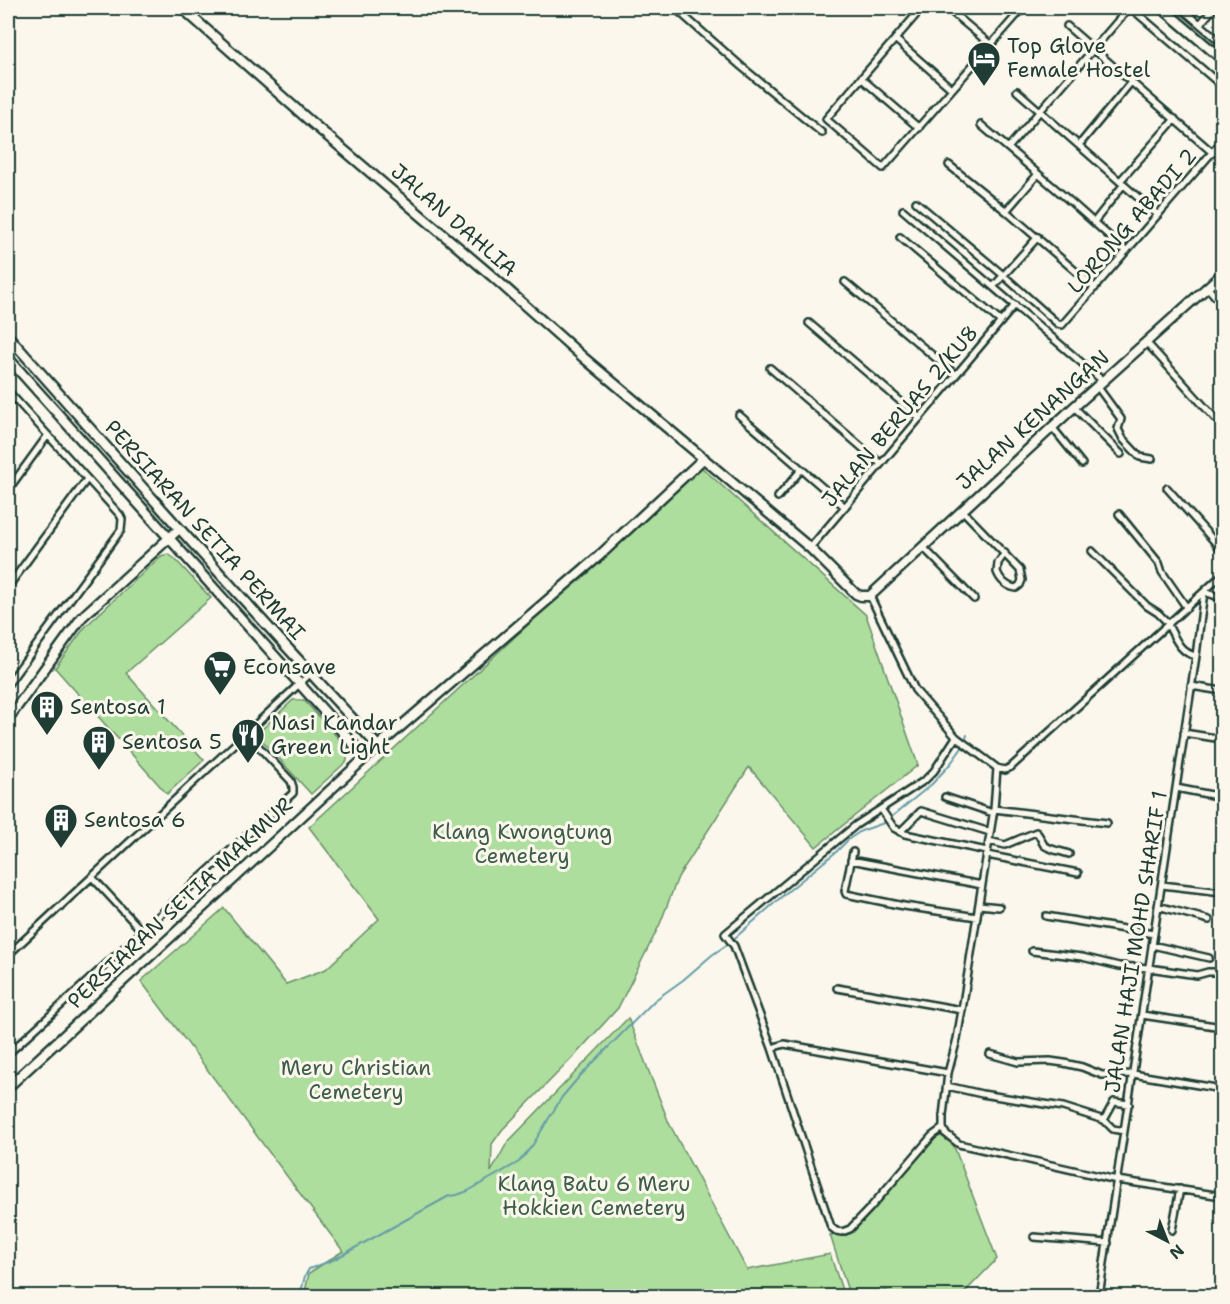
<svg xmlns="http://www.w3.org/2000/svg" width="1230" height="1304" font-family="'Shantell Sans',sans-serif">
	<rect width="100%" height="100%" fill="#fbf7ec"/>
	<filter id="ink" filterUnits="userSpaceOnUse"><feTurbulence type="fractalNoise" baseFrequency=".0167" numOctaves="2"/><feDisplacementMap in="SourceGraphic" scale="12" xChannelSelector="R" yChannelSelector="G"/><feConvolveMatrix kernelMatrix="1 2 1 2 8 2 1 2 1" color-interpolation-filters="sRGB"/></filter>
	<g filter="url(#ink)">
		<path fill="#aede9d" stroke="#668e68" stroke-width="1.5" d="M700 466 866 615 918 765 816 847 749 767 678 877 660 924 618 1008 577 1053 502 1130 492 1144 491 1172 507 1143 628 1018 669 1123 747 1270 830 1254 844 1296H304L309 1273 343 1251 141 981 224 908 286 984 326 969 379 919 309 827Z
			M168 554 174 558 211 598 126 673 204 760 167 794 55 668 85 627 161 556Z
			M293 700H304L347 748V761L311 794 260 738V731Z
			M941 1136 953 1144 997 1259 961 1296H892L887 1291 849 1294 830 1235 851 1233 934 1138Z"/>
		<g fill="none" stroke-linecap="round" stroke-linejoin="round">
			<path stroke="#669da9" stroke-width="2" d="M300 1296 305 1276 309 1269 333 1260 449 1196 457 1195 468 1191 519 1162 532 1146 562 1097 579 1077 655 1000 683 980 712 955 728 944 787 892 836 852 849 839 861 831 884 823 932 784 951 763 964 745 967 735"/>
			<defs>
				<path id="street" d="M675 8 742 67 822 133
					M922 8 826 119 883 168 1023 8
					M947 8 991 45
					M1131 8 1222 86
					M1181 8 1222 43
					M1200 24 1214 8
					M1067 26 1213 153
					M895 39 952 89
					M861 78 919 128
					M1017 91 1158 215
					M981 125 1071 202 1126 251
					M1079 145 1132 81
					M1008 148 1129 8
					M949 165 1006 211 1095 288
					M1120 181 1175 119
					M916 202 1003 275 1058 324 1062 325 1222 141
					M903 210 1103 381
					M1006 211 1038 174
					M1094 222 1124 184
					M900 237 1001 322
					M845 282 956 375
					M993 287 1038 237
					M1207 287 1222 304
					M809 323 920 418
					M1146 342 1222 426
					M770 368 881 464
					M1097 386 1121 419 1118 429 1123 439 1140 457 1152 459
					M8 391 120 515 122 519 121 530 8 684
					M1074 407 1121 454
					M739 415 845 507
					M1052 427 1082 464
					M1167 488 1222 550
					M8 490 48 435
					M778 497 801 470
					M962 510 1020 570 1022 580 1020 585 1016 588C1007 587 1000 580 997 572L998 563 1005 553
					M1119 514 1159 563 1162 572 1187 608
					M923 547 974 599
					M810 548 1015 305
					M1092 551 1147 606 1158 613 1169 624
					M8 587 87 479
					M870 596 915 690 956 737 997 768 1005 770 1011 767 1222 575
					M1168 625C1175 638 1180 653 1196 656
					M1191 686 1222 691
					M1184 733 1222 739
					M997 768 994 809 962 1010 957 1039 948 1073 943 1116V1128L945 1133 959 1144 1117 1180 1222 1196
					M1176 788 1222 797
					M945 797 993 813
					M881 809 894 828 905 834 987 851
					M994 809 1107 823
					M900 832 921 811 990 832
					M989 841 1005 845 1036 832C1040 835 1041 841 1044 845 1050 850 1061 851 1069 854
					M853 852 845 891 846 894 904 906 977 917
					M987 855 1078 873
					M851 860 982 885
					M92 877 142 931
					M1162 885 1222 892
					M979 905 999 907
					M1158 906 1209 920
					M1046 916 1154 934
					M1152 945 1209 958
					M1032 951 1082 957 1119 966 1149 968 1197 975 1208 972H1222
					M8 955 310 674
					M837 988 962 1010
					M1142 1015 1222 1027
					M772 1048 784 1044 790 1045 948 1073
					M8 1054 293 793V787L291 781 246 733
					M990 1054 1018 1062 1050 1061 1064 1063 1082 1067 1102 1075 1133 1074 1222 1089
					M947 1086 982 1094 1063 1107 1104 1120 1113 1129 1124 1131
					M1104 1120 1114 1102 1129 1104
					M943 1128 932 1136 870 1208 850 1229 842 1232 836 1231 831 1227 772 1048 734 946 725 934 856 825 925 780 934 771 956 737
					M1172 1230 1180 1189
					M1034 1237 1108 1243
					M1099 1296 1196 656 1204 592 1222 598"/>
				<path id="secondary" d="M182 8 311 122 492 276 584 358 810 548 856 594 861 596H870L1074 407 1222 274
					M1162 8 1222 59
					M8 336C130 474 252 611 378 746
					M8 358 365 757
					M8 719 82 617 179 529
					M8 1087 378 746 599 556 704 458"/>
			</defs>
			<use href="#street" stroke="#1f3d34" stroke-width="10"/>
			<use href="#secondary" stroke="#1f3d34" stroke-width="13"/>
			<use href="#street" stroke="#fbf7ec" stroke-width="5"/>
			<use href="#secondary" stroke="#fbf7ec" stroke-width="8"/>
		</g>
	</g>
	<defs>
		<symbol id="hotel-pin" viewBox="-11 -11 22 30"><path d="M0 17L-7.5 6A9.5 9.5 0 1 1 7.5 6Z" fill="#1f3d34" stroke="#fbf7ec"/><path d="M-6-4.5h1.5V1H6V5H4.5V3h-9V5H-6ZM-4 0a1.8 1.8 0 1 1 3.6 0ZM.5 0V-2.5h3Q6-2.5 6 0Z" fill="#fff"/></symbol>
		<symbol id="supermarket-pin" viewBox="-11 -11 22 30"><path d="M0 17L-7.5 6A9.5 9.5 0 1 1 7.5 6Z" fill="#1f3d34" stroke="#fbf7ec"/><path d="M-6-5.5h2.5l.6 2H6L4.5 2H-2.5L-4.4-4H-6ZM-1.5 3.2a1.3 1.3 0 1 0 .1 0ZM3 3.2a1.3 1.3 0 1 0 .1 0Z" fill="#fff"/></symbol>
		<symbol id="building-pin" viewBox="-11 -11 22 30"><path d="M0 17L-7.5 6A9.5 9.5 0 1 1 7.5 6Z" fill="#1f3d34" stroke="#fbf7ec"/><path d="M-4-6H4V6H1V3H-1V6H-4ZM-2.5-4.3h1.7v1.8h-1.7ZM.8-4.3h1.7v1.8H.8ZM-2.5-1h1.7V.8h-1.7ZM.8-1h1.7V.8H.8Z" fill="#fff"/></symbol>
		<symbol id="restaurant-pin" viewBox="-11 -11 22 30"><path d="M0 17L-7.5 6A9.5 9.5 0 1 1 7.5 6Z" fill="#1f3d34" stroke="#fbf7ec"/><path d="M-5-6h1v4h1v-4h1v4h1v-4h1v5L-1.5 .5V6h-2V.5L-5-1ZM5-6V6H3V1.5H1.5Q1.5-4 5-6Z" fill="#fff"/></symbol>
	</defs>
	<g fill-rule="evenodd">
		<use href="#hotel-pin" x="965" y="39" width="38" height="52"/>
		<use href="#supermarket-pin" x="201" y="648" width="38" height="52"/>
		<use href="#building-pin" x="28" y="688" width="38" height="52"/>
		<use href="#restaurant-pin" x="229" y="716" width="38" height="52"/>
		<use href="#building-pin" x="80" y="723" width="38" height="52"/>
		<use href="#building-pin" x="42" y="801" width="38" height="52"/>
	</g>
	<g text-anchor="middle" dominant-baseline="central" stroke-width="6" stroke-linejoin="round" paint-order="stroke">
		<g font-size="21" fill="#1f3d34" stroke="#fbf7ec" text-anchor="start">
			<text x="1007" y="46">Top Glove<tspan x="1007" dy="24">Female Hostel</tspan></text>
			<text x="243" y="667">Econsave</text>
			<text x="70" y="707">Sentosa 1</text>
			<text x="271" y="723">Nasi Kandar<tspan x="271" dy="24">Green Light</tspan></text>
			<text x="122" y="742">Sentosa 5</text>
			<text x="84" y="820">Sentosa 6</text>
		</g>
		<g font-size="21" fill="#1f3d34" stroke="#fbf7ec">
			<text transform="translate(454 220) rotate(41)">JALAN DAHLIA</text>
			<text transform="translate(1132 221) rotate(-49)">LORONG ABADI 2</text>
			<text transform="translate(900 416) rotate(-50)">JALAN BERUAS 2/KU8</text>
			<text transform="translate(1033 420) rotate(-42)">JALAN KENANGAN</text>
			<text transform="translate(205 530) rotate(48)">PERSIARAN SETIA PERMAI</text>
			<text transform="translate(180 903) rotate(-43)">PERSIARAN SETIA MAKMUR</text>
			<text transform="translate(1136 942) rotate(-81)">JALAN HAJI MOHD SHARIF 1</text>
		</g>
		<g font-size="21" fill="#3c5d49" stroke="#fbf7ec">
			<text x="522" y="832">Klang Kwongtung<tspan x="522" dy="24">Cemetery</tspan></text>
			<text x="356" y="1068">Meru Christian<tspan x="356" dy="24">Cemetery</tspan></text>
			<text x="594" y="1184">Klang Batu 6 Meru<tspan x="594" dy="24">Hokkien Cemetery</tspan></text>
		</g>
	</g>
	<rect width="1230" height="1304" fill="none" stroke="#fbf7ec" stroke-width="30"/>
	<rect x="15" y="15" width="1200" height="1274" fill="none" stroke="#1f3d34" stroke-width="2" filter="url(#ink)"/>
	<g transform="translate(1167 1241) rotate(138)" stroke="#fbf7ec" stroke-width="4.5" paint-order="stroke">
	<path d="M0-4.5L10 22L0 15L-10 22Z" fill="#1f3d34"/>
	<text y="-9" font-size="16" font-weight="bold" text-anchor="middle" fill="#1f3d34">N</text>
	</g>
</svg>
